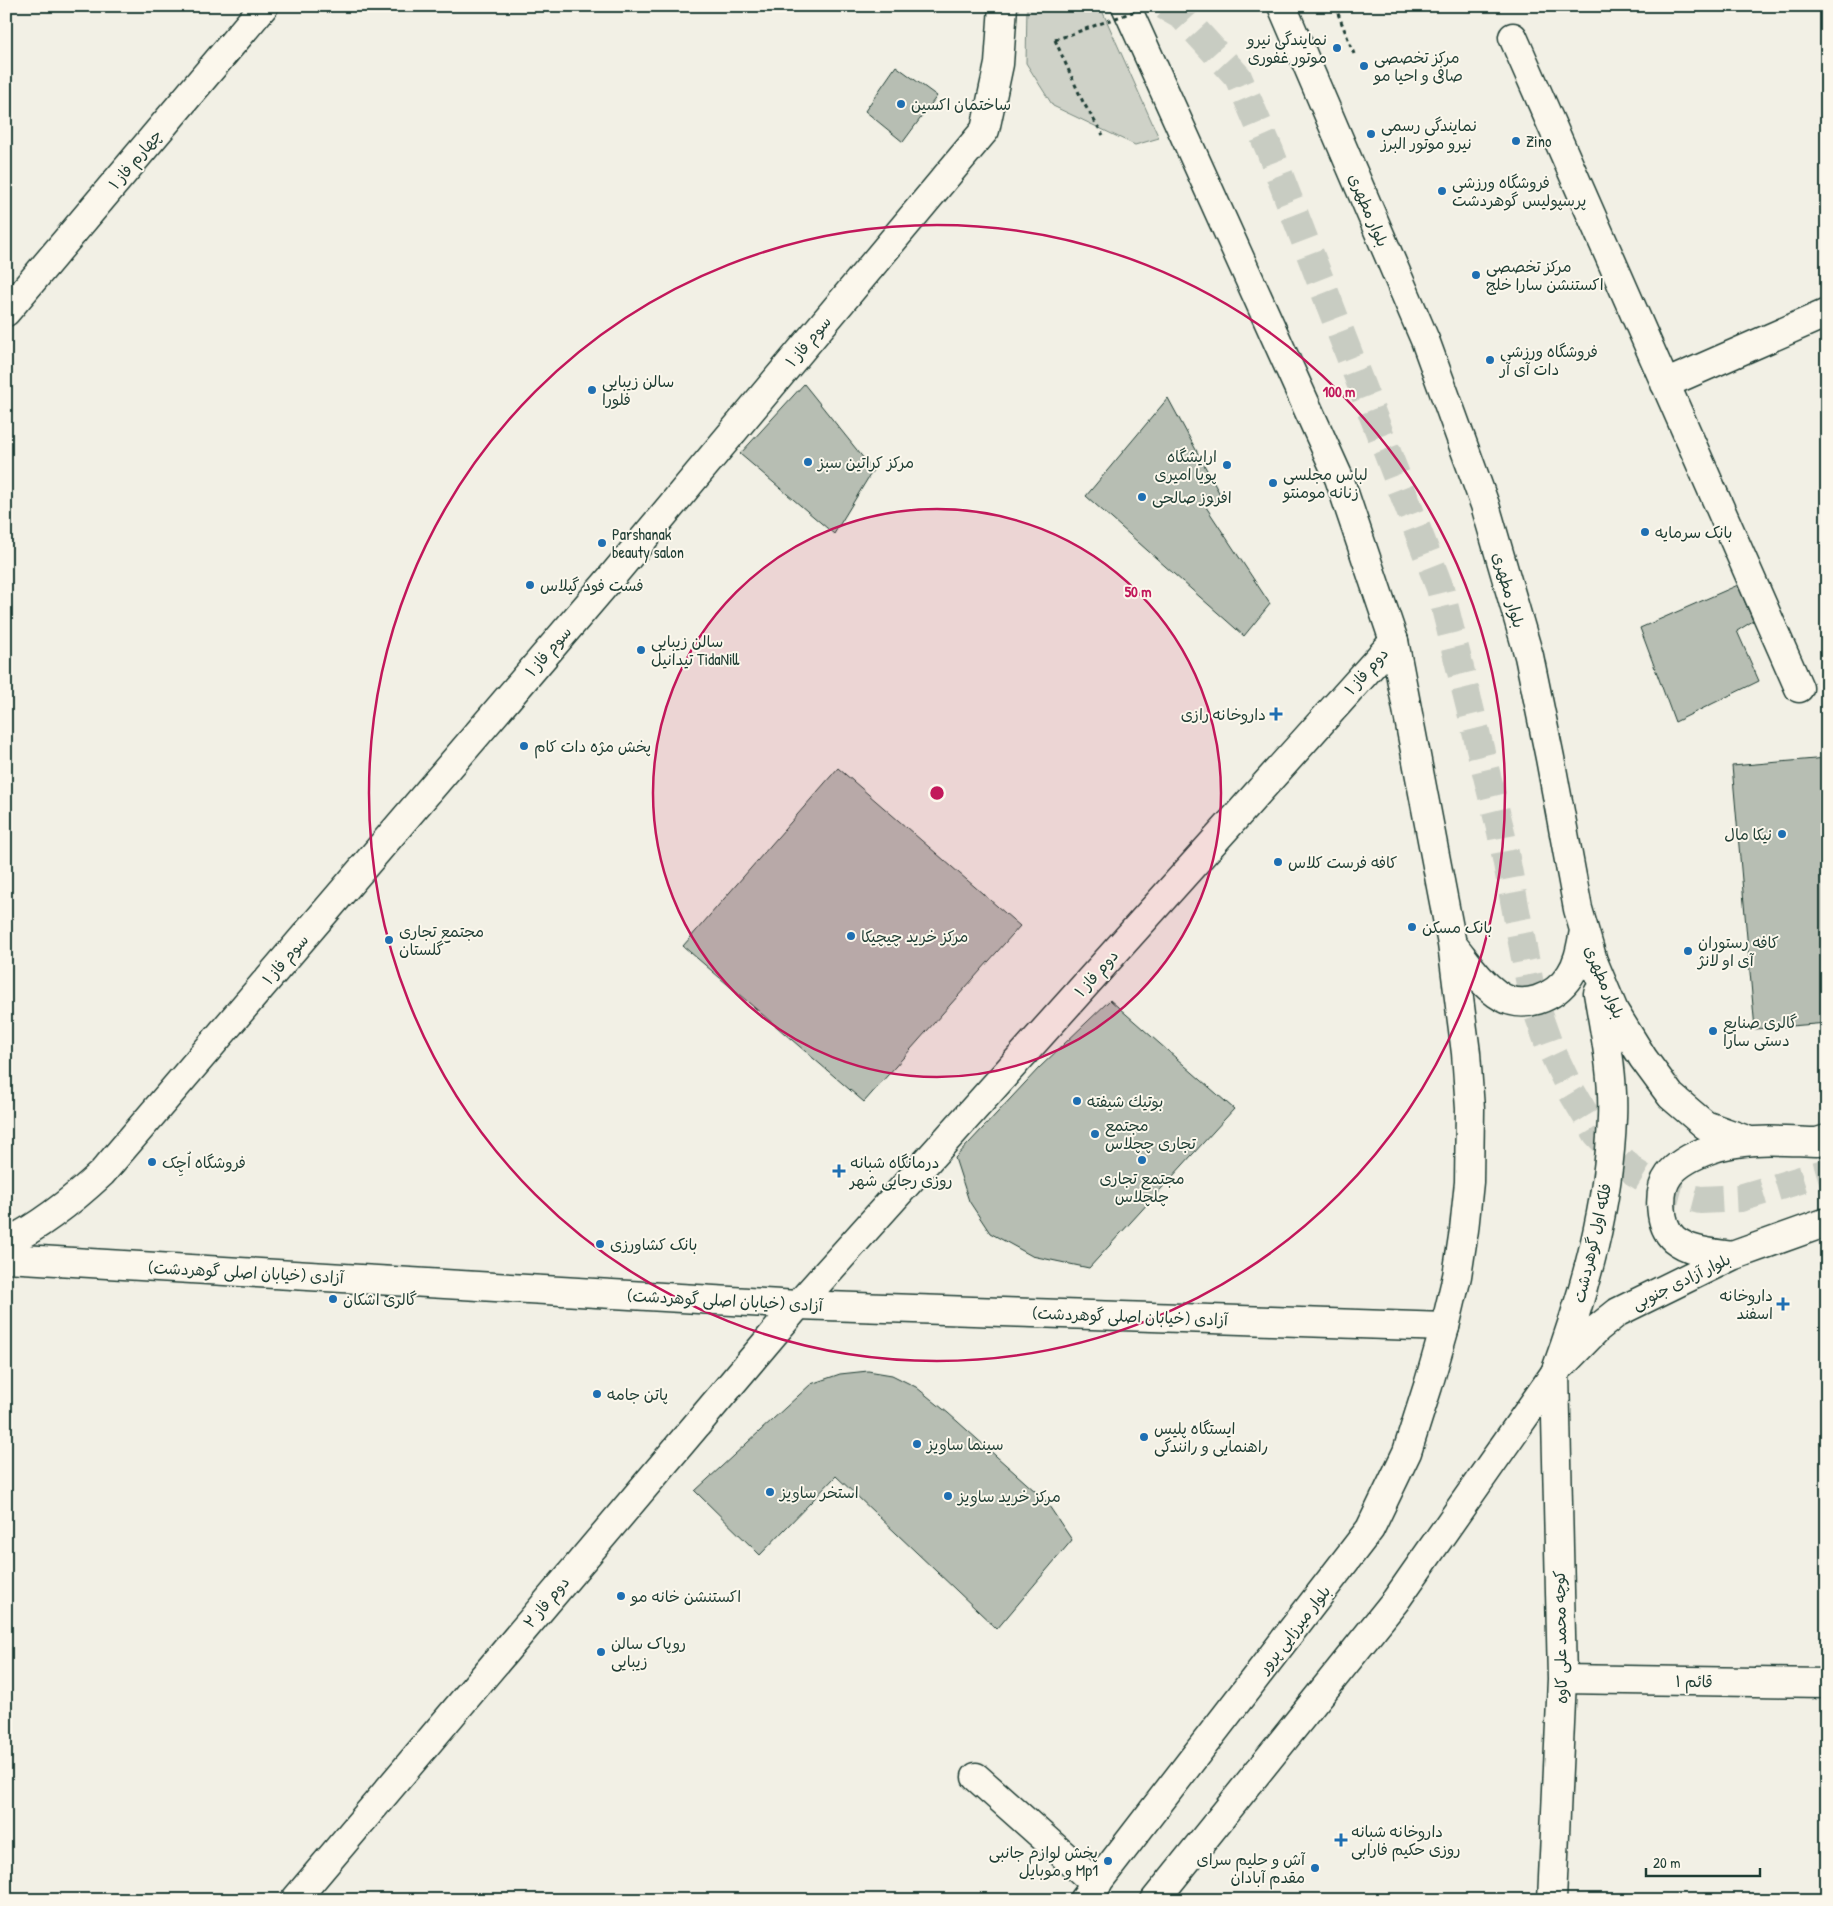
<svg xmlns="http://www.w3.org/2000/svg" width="1833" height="1906" font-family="'Patrick Hand','Playpen Sans Arabic',sans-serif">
	<rect width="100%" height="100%" fill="#f2f0e5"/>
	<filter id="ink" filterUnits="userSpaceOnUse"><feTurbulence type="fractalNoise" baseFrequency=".02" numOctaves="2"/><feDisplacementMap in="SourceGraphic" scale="10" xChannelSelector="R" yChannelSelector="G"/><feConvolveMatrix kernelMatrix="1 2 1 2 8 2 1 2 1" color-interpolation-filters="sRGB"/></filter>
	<g filter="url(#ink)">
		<path fill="#cfd2c8" stroke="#77887e" d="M1027 6H1100L1159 138 1135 145 1053 106 1026 63Z"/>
		<path fill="#b7beb3" stroke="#1f3d34" d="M896 66 937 96 903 142 865 111Z
			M804 384 873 470 834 534 740 454Z
			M1168 398 1222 498 1206 507 1270 604 1244 636 1086 496Z
			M1738 585 1753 621 1737 631 1759 681 1675 722 1640 628Z
			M1827 758V1023L1755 1029 1732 766Z
			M838 768 1020 926 864 1102 683 946Z
			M1110 1000 1234 1109 1089 1268 1032 1256 990 1233 969 1201 955 1158 1039 1068Z
			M868 1371 892 1375 916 1387 948 1413 1045 1500 1072 1540 997 1629 836 1476 760 1555 695 1491 811 1384 840 1374Z"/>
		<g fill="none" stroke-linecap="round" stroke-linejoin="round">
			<path stroke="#c8ccc2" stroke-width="28" stroke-dasharray="28 14" stroke-linecap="butt" d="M1164 6 1183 17 1238 77 1270 151 1440 588 1501 832 1533 1000 1549 1045 1570 1089 1597 1134 1634 1172 1665 1191 1700 1200 1740 1198 1827 1172"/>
			<defs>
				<path id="minor" d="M1513 37 1799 688
					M6 312 264 6
					M1665 384 1827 313
					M6 1243C42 1225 73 1200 102 1173L610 579 985 130 999 64 1003 6
					M1562 1679 1827 1683
					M976 1777 1097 1885
					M295 1900 798 1305 1394 641
					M1552 1900 1562 1679 1555 1373"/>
				<path id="secondary" d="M1084 1900 1370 1529 1407 1452 1428 1386 1445 1327
					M1155 1900 1396 1600 1555 1373"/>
				<path id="primary" d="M1282 6 1425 340 1485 505 1529 656 1550 758 1578 909 1593 961 1614 1011 1643 1058 1671 1096 1705 1125 1747 1140
					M1453 945C1467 962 1479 981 1497 994 1522 1012 1555 998 1570 975 1579 962 1581 946 1584 931
					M1732 1256C1713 1253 1690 1252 1674 1239 1659 1226 1657 1191 1669 1175 1678 1163 1697 1154 1711 1149 1745 1137 1781 1141 1817 1142L1827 1139
					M6 1258 798 1305 1445 1327 1457 1276 1464 1230 1469 1182 1470 1109 1466 1053 1452 944 1394 641 1339 478 1126 6
					M1563 1364 1598 1328 1618 1312 1732 1256 1827 1222
					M1555 1373C1585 1291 1609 1206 1612 1118 1614 1076 1605 1034 1598 993"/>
			</defs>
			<use href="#minor" stroke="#1f3d34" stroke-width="31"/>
			<use href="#secondary" stroke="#1f3d34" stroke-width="31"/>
			<use href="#primary" stroke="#1f3d34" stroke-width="31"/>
			<path stroke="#1f3d34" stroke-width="3" stroke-dasharray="4 4" stroke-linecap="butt" d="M1335 6 1354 54
				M1055 40 1083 102 1103 135"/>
			<use href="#minor" stroke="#fbf7ec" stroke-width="28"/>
			<use href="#secondary" stroke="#fbf7ec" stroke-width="28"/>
			<use href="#primary" stroke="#fbf7ec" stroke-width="28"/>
			<path stroke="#1f3d34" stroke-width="3" stroke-dasharray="4 4" stroke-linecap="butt" d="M1055 40 1149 6"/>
		</g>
	</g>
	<circle cx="937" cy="793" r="284" fill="#c2185b" fill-opacity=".12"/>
	<g fill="none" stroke="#c2185b" stroke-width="2.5">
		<circle cx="937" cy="793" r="284"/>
		<circle cx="937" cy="793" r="568"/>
	</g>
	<g fill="#1f6fb2" stroke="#fbf7ec" stroke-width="2">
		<circle cx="1337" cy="48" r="5"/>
		<circle cx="1364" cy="66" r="5"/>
		<circle cx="901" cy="104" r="5"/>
		<circle cx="1371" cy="134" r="5"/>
		<circle cx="1516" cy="141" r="5"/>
		<circle cx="1442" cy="191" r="5"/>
		<circle cx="1476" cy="275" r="5"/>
		<circle cx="1490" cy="360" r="5"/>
		<circle cx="592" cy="390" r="5"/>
		<circle cx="808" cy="462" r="5"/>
		<circle cx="1227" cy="465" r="5"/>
		<circle cx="1273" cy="483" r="5"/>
		<circle cx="1142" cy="497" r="5"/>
		<circle cx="1645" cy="532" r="5"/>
		<circle cx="602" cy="543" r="5"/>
		<circle cx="530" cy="585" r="5"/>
		<circle cx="641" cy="650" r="5"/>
		<path d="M1273.5 706.5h5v5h5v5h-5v5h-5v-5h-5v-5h5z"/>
		<circle cx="524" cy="746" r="5"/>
		<circle cx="1782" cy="834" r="5"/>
		<circle cx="1278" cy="862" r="5"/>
		<circle cx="1412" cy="927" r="5"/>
		<circle cx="851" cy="936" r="5"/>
		<circle cx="389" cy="940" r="5"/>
		<circle cx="1688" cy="951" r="5"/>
		<circle cx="1713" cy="1031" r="5"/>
		<circle cx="1077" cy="1101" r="5"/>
		<circle cx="1095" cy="1134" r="5"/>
		<circle cx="1142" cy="1160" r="5"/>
		<circle cx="152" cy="1162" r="5"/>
		<path d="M836.5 1163.5h5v5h5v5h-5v5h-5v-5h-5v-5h5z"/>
		<circle cx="600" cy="1244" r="5"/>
		<circle cx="333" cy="1299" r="5"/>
		<path d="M1780.5 1296.5h5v5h5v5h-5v5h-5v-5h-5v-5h5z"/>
		<circle cx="597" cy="1394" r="5"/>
		<circle cx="1144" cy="1437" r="5"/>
		<circle cx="917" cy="1444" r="5"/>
		<circle cx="770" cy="1492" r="5"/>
		<circle cx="948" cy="1496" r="5"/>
		<circle cx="621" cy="1596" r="5"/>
		<circle cx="601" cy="1652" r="5"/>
		<path d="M1338.5 1832.5h5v5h5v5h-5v5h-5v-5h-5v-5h5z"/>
		<circle cx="1108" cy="1861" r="5"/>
		<circle cx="1315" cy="1868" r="5"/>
	</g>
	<g text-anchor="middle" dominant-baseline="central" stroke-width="4" stroke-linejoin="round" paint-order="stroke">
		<g font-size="16" fill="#1f3d34" stroke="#fbf7ec" text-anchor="start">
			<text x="1327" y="39" text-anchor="end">نمایندگی نیرو<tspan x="1327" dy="18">موتور غفوری</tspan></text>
			<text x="1374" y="57">مرکز تخصصی<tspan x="1374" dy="18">صافی و احیا مو</tspan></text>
			<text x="911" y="104">ساختمان اکسین</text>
			<text x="1381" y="125">نمایندگی رسمی<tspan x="1381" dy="18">نیرو موتور البرز</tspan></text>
			<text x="1526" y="141">Zino</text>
			<text x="1452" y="182">فروشگاه ورزشی<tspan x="1452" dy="18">پرسپولیس گوهردشت</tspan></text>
			<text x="1486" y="266">مرکز تخصصی<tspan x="1486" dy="18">اکستنشن سارا خلج</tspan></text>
			<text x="1500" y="351">فروشگاه ورزشی<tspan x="1500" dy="18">دات آی آر</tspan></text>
			<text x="602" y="381">سالن زیبایی<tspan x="602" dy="18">فلورا</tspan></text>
			<text x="1217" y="456" text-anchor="end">ارایشگاه<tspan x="1217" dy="18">پویا امیری</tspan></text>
			<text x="818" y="462">مرکز کراتین سبز</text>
			<text x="1283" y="474">لباس مجلسی<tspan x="1283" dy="18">زنانه مومنتو</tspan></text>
			<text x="1152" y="497">افروز صالحی</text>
			<text x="1655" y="532">بانک سرمایه</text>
			<text x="612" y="534">Parshanak<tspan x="612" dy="18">beauty salon</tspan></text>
			<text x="540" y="585">فست فود گیلاس</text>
			<text x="651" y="641">سالن زیبایی<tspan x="651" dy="18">تیدانیل TidaNill</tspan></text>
			<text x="1266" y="714" text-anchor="end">داروخانه رازی</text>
			<text x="534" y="746">پخش مژه دات کام</text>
			<text x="1772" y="834" text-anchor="end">نیکا مال</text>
			<text x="1288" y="862">کافه فرست کلاس</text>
			<text x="1422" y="927">بانک مسکن</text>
			<text x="399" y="931">مجتمع تجاری<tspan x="399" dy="18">گلستان</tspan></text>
			<text x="861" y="936">مرکز خرید چیچیکا</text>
			<text x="1698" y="942">کافه رستوران<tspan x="1698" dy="18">آی او لانژ</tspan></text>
			<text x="1723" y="1022">گالری صنایع<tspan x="1723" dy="18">دستی سارا</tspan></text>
			<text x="1087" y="1101">بوتيك شيفته</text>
			<text x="1105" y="1125">مجتمع<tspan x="1105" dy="18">تجاری چچلاس</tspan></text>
			<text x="162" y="1162">فروشگاه اُچِک</text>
			<text x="850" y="1162">درمانگاه شبانه<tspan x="850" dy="18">روزی رجایی شهر</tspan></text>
			<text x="1142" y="1178" text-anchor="middle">مجتمع تجاری<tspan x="1142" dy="18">چلچلاس</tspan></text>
			<text x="610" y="1244">بانک کشاورزی</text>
			<text x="1773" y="1295" text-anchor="end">داروخانه<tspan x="1773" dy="18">اسفند</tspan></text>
			<text x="343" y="1299">گالری اشکان</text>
			<text x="607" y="1394">پاتن جامه</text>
			<text x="1154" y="1428">ایستگاه پلیس<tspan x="1154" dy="18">راهنمایی و رانندگی</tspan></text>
			<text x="927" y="1444">سینما ساویز</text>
			<text x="780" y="1492">استخر ساویز</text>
			<text x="958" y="1496">مرکز خرید ساویز</text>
			<text x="631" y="1596">اکستنشن خانه مو</text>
			<text x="611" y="1643">روپاک سالن<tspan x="611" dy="18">زیبایی</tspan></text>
			<text x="1351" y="1831">داروخانه شبانه<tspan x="1351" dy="18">روزی حکیم فارابی</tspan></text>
			<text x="1098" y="1852" text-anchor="end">پخش لوازم جانبی<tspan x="1098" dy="18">و موبایل Mp1</tspan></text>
			<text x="1305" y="1859" text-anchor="end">آش و حلیم سرای<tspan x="1305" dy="18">مقدم آبادان</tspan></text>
		</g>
		<g font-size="16" fill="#1f3d34" stroke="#fbf7ec">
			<text transform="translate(135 159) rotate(-50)">چهارم فاز ۱</text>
			<text transform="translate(1369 210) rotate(67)">بلوار مطهری</text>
			<text transform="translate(808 341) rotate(-50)">سوم فاز ۱</text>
			<text transform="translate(1509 590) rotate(74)">بلوار مطهری</text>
			<text transform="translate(548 651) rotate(-49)">سوم فاز ۱</text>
			<text transform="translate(1366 671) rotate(-48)">دوم فاز ۱</text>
			<text transform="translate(285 959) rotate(-49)">سوم فاز ۱</text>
			<text transform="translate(1096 973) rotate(-48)">دوم فاز ۱</text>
			<text transform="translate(1605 982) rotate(67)">بلوار مطهری</text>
			<text transform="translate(1592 1243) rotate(-77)">فلکه اول گوهردشت</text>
			<text transform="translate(246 1272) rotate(3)">آزادی (خیابان اصلی گوهردشت)</text>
			<text transform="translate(1681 1281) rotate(-26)">بلوار آزادی جنوبی</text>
			<text transform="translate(725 1300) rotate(3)">آزادی (خیابان اصلی گوهردشت)</text>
			<text transform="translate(1130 1316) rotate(2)">آزادی (خیابان اصلی گوهردشت)</text>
			<text transform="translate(546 1602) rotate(-50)">دوم فاز ۲</text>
			<text transform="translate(1294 1629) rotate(-52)">بلوار میرزایی پرور</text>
			<text transform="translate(1560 1637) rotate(-91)">کوچه محمد علی کاوه</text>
			<text transform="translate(1694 1681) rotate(1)">قائم ۱</text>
		</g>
	</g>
	<circle cx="937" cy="793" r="8" fill="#c2185b" stroke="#fbf7ec" stroke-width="2.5"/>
	<g font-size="15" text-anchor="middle" font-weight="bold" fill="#c2185b" stroke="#fbf7ec" stroke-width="4" stroke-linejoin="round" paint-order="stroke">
		<text x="1339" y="397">100 m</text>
		<text x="1138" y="597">50 m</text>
	</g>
	<rect width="1833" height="1906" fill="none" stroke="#fbf7ec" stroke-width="25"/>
	<rect x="12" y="12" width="1808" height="1881" fill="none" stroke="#1f3d34" stroke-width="2" filter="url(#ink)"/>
	<path d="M1646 1868v8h114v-8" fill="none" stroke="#1f3d34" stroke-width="2.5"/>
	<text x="1653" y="1868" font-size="15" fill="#1f3d34" stroke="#fbf7ec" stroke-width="4" paint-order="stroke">20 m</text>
</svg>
